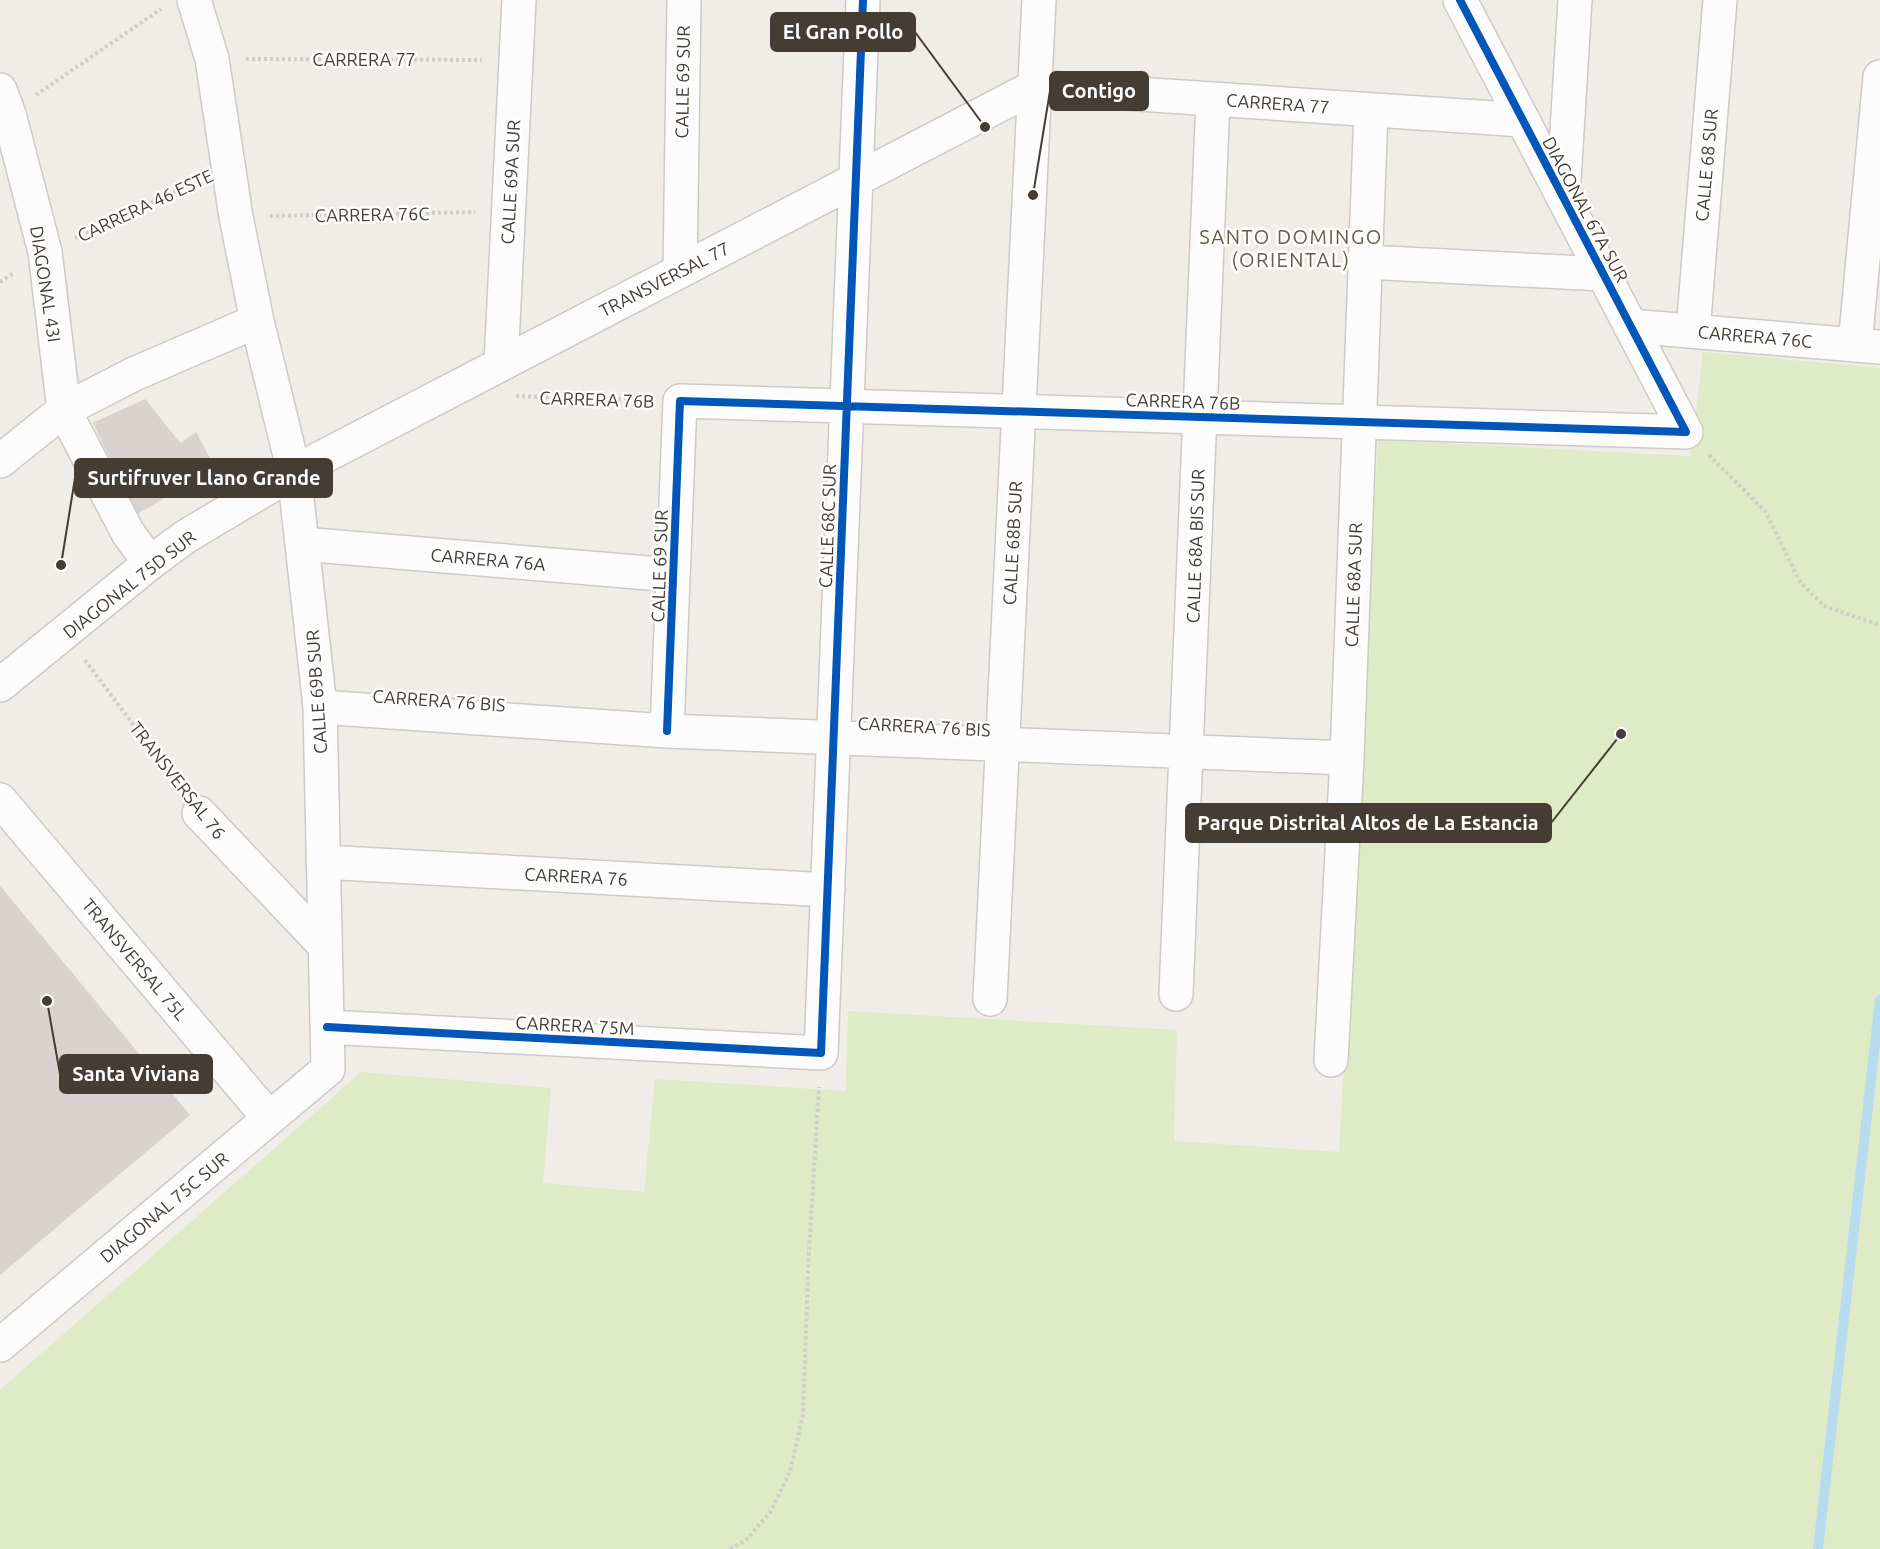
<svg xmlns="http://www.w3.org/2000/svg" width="1880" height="1549" font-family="Ubuntu,sans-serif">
	<rect width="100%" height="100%" fill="#f0ece8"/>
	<path fill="#dfeac6" d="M1703 352 1880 368V1549H0V1390L361 1072 551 1088 543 1183 644 1192 655 1079 846 1091 848 1011 1177 1030 1174 1141 1339 1152 1378 440 1691 456Z"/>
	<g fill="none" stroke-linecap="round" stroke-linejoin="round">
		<path stroke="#b7dcf0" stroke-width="10" d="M1818 1549 1880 1000"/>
	</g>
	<path fill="#d8d3cf" stroke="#d8d3ce" stroke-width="1.5" d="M145 400 180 444 196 433 214 468 136 514 94 423Z
		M0 887 189 1115 0 1274Z"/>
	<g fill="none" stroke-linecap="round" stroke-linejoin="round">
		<defs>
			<path id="minor" d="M1034 87 1523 120
				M0 90 9 114 45 252 64 410 128 533 150 563
				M1563 197 1575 0
				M1365 262 1603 274
				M680 271 684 0
				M1630 326 1880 347
				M1693 331 1720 0
				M1855 345 1880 77
				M501 364 519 0
				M0 461 64 410 134 374 257 321
				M302 544 673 575
				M0 685 150 563 185 537 294 472 1034 87
				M320 707 667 731 1347 758
				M667 731 680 401 1686 432 1460 0
				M0 800 269 1118
				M199 813 325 946
				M323 862 828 890
				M1176 994 1213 99
				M990 999 1039 0
				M327 1027 821 1053 863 0
				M1331 1060 1347 758 1371 110
				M0 1345 328 1069 320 707 294 472 257 321 236 217 212 59 194 0"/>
		</defs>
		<use href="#minor" stroke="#cecac6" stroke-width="36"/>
		<path stroke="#d0cdc9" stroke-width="4" stroke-dasharray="3 3" stroke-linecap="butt" d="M246 59 482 60
			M36 95 161 9
			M270 216 475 212
			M75 238 196 182
			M0 282 14 273
			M516 396 646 400
			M1709 455 1765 511 1800 582 1824 606 1880 625
			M85 660 179 786
			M730 1549 746 1540 771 1511 790 1471 803 1415 808 1270 819 1087"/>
		<use href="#minor" stroke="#fdfcfc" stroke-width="33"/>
		<defs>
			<path id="cycleway" d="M667 731 680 401 1686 432 1460 0
				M327 1027 821 1053 863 0"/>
		</defs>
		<use href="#cycleway" stroke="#fff" stroke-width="11"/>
		<use href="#cycleway" stroke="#0057b8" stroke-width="8"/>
	</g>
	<g text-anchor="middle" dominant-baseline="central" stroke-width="5" stroke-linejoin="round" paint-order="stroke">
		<g font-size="18" fill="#453d34" stroke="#fff">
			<text x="364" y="59">CARRERA 77</text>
			<text transform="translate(682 82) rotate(-89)">CALLE 69 SUR</text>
			<text transform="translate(1278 103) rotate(4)">CARRERA 77</text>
			<text transform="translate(1706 165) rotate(-85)">CALLE 68 SUR</text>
			<text transform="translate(510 182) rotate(-87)">CALLE 69A SUR</text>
			<text transform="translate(145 205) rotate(-25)">CARRERA 46 ESTE</text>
			<text transform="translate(1586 209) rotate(62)">DIAGONAL 67A SUR</text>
			<text transform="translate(372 214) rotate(-1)">CARRERA 76C</text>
			<text transform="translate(664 279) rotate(-27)">TRANSVERSAL 77</text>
			<text transform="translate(46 284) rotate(81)">DIAGONAL 43I</text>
			<text transform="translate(1755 336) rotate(5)">CARRERA 76C</text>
			<text transform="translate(597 399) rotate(2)">CARRERA 76B</text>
			<text transform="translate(1183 401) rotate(2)">CARRERA 76B</text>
			<text transform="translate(827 526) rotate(-88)">CALLE 68C SUR</text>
			<text transform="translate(1012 543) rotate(-87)">CALLE 68B SUR</text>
			<text transform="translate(1195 546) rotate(-88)">CALLE 68A BIS SUR</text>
			<text transform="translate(488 559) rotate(5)">CARRERA 76A</text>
			<text transform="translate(659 566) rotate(-88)">CALLE 69 SUR</text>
			<text transform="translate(129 584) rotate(-38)">DIAGONAL 75D SUR</text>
			<text transform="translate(1353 585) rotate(-88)">CALLE 68A SUR</text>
			<text transform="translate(316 692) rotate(-94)">CALLE 69B SUR</text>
			<text transform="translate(439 700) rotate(4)">CARRERA 76 BIS</text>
			<text transform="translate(924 726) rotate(3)">CARRERA 76 BIS</text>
			<text transform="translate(178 780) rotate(52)">TRANSVERSAL 76</text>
			<text transform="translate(576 876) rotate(3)">CARRERA 76</text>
			<text transform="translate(135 959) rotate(50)">TRANSVERSAL 75L</text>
			<text transform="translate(575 1025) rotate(3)">CARRERA 75M</text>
			<text transform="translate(164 1207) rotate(-40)">DIAGONAL 75C SUR</text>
		</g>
		<g font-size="20" letter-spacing="1.5" fill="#685b4b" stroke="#fff">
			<text x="1291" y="236">SANTO DOMINGO<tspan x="1291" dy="23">(ORIENTAL)</tspan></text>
		</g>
	</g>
	<path fill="none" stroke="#453d34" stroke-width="2" d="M985 127L915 32M1033 195L1050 91M61 565L75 478M1621 734L1551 823M47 1001L60 1074"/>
	<g fill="#453d34" stroke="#fff" stroke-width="2">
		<circle cx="985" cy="127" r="6"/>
		<circle cx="1033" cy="195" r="6"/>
		<circle cx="61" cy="565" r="6"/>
		<circle cx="1621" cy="734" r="6"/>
		<circle cx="47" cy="1001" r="6"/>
	</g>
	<g fill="#453d34" stroke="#453d34" stroke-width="2">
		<rect x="771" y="13" width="144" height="38" rx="6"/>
		<rect x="1050" y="72" width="98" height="38" rx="6"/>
		<rect x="75" y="459" width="257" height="38" rx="6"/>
		<rect x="1186" y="804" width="365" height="38" rx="6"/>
		<rect x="60" y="1055" width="152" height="38" rx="6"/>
	</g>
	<g font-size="20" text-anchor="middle" font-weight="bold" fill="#fff">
		<text x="843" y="39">El Gran Pollo</text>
		<text x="1099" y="98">Contigo</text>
		<text x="204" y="485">Surtifruver Llano Grande</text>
		<text x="1368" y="830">Parque Distrital Altos de La Estancia</text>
		<text x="136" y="1081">Santa Viviana</text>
	</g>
</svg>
